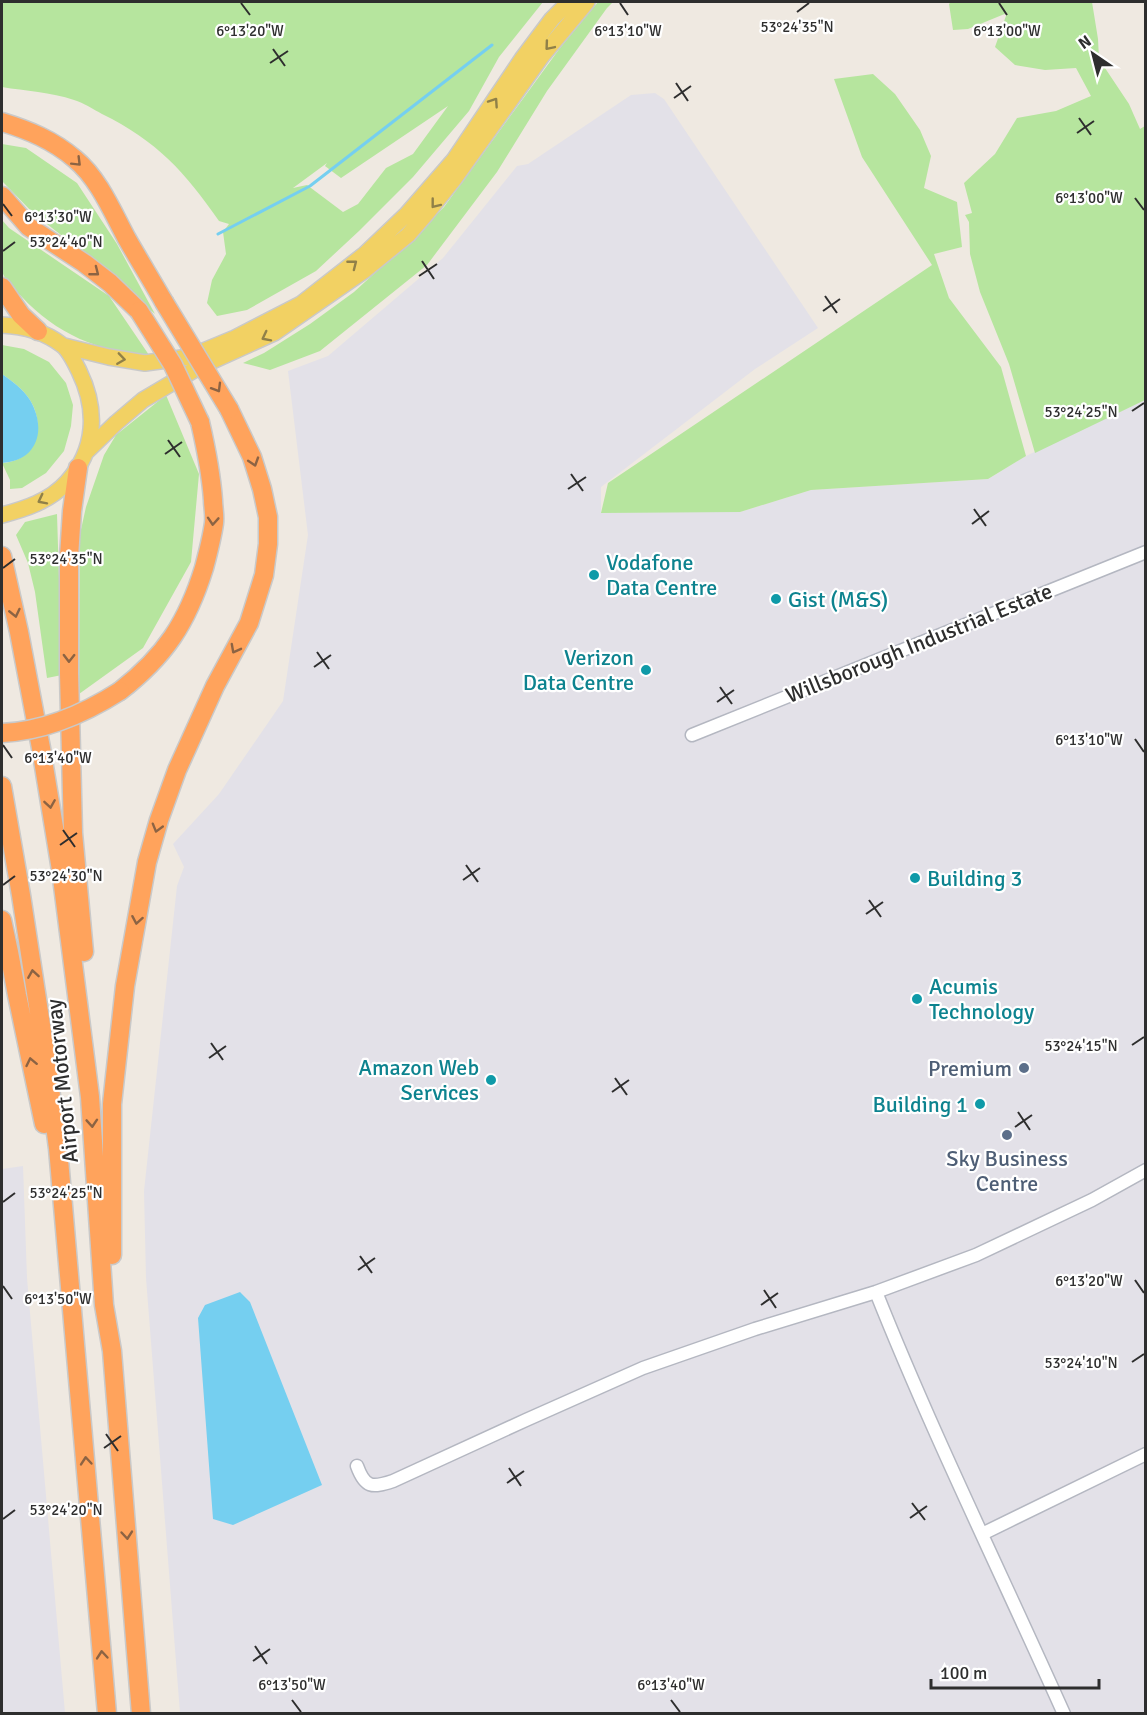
<svg xmlns="http://www.w3.org/2000/svg" width="1147" height="1715" font-family="Signika,sans-serif">
	<rect width="100%" height="100%" fill="#efe9e1"/>
	<path fill="#e3e1e8" d="M655 93 664 99 818 328 755 369 601 487V512H740L811 490 988 479 1026 456 1145 400V1713H180L146 1278 144 1191 177 886 184 867 173 844 219 794 283 701 308 535 288 371 328 356 443 258 517 166 528 164 631 95Z
		M23 1166 27 1278 65 1713H2V1169Z"/>
	<path fill="#b6e59e" fill-rule="evenodd" d="M2 2 520 3 543 2 499 57 469 111 413 177 359 231 316 271 247 310 217 316 207 303 212 280 226 254 223 232 229 224 219 221C185 172 157 141 102 114 93 109 84 103 74 100 51 92 25 91 2 87ZM448 106 413 154 386 168 358 204 343 212 307 185 293 188 327 163 325 166 341 178Z
		M598 2H613L607 8 547 91 497 172 427 265 320 351 270 370 243 363 264 353 310 324 354 292 412 239 444 207 560 48Z
		M951 2H1092L1098 39 1099 59 1129 104 1140 129 1145 126V400L1035 453 1009 364 980 292 970 254 969 222 965 215 972 213 964 183 995 154 1017 118 1056 111 1091 96 1076 68 1045 70 1015 65 995 47 1007 13 968 29 953 30 949 4Z
		M873 74 895 94 920 130 931 156 924 188 957 202 962 247 934 254 949 298 1001 367 1026 456 988 479 811 490 740 512 601 513 608 483 932 265 862 157 834 79Z
		M2 144 26 148 77 183 117 244 155 314 92 259 34 214 2 181Z
		M2 220 9 228 109 296 149 355C99 352 56 334 21 296 14 289 5 281 2 271 0 259 2 233 2 220Z
		M2 345 24 349 49 362 66 383 73 405 71 426 64 451 46 473 22 488 10 489V480L2 463C37 461 46 426 30 400 23 389 12 381 2 374Z
		M166 395 199 474 191 562 143 648 79 694 80 534 86 507 104 455 116 435Z
		M57 514 62 675 47 678 35 592 28 563 16 535 25 522Z"/>
	<path fill="#75cff0" d="M2 374C12 381 23 389 30 400 47 429 38 461 2 463Z
		M240 1292 250 1302 322 1485 233 1525 213 1519 198 1318 205 1305Z"/>
	<g fill="none" stroke-linecap="round" stroke-linejoin="round">
		<path stroke="#75cff0" stroke-width="3" d="M218 234 310 186 492 45"/>
		<defs>
			<path id="minor" d="M692 735 1146 552
				M876 1292C933 1435 1001 1573 1064 1714
				M357 1466C365 1488 372 1488 393 1481L526 1420 643 1368 755 1329 876 1292 976 1255 1092 1200 1146 1170
				M982 1534 1146 1454"/>
			<path id="major" d="M2 325C23 326 44 331 62 345 69 350 75 363 79 371 98 410 96 450 67 482 50 501 25 509 2 515
				M64 346 109 357 145 363 189 357 235 338 301 304 365 254 407 214 454 160 522 59 552 19 569 2
				M86 452 116 423 143 400 199 367 274 333 365 270 408 235 427 213 455 178 542 56 587 2"/>
			<path id="highway" d="M2 122C28 130 53 140 75 159 99 179 112 211 127 239 139 260 152 281 164 302
				M2 196 29 227 84 263 110 283 139 311
				M2 287 21 315 38 331
				M78 468 72 511 69 557V673L73 833 84 952
				M2 556 19 632 41 748 61 870 90 1097 104 1305 112 1351 141 1714
				M120 691C165 656 187 623 204 568 208 553 212 538 214 523 215 515 213 507 213 500 211 473 206 448 200 422
				M2 786 21 895 45 1051 58 1148 107 1714
				M2 920 9 952 17 995 44 1124
				M112 1255V1104L125 986 147 862 159 820 177 770 215 686 249 623 264 575 268 544V517L262 489 252 457 229 409"/>
		</defs>
		<use href="#minor" stroke="#b4b7c1" stroke-width="15"/>
		<use href="#major" stroke="#c9c9c9" stroke-width="18"/>
		<use href="#highway" stroke="#c9c9c9" stroke-width="21"/>
		<use href="#minor" stroke="#fff" stroke-width="12"/>
		<use href="#major" stroke="#f2d163" stroke-width="15"/>
		<use href="#highway" stroke="#ffa35c" stroke-width="18"/>
		<defs>
			<path id="highway-bridge" d="M164 302 229 409
				M139 311 173 365 200 422
				M2 733C45 731 84 714 120 691"/>
		</defs>
		<use href="#highway-bridge" stroke="#c9c9c9" stroke-width="21" stroke-linecap="butt"/>
		<use href="#highway-bridge" stroke="#ffa35c" stroke-width="18"/>
	</g>
	<defs><path id="oneway-chevron" d="M-2-3.5L2.5 0L-2 3.5" fill="none" stroke-width="1.6" stroke-linecap="round" stroke-linejoin="round" transform="scale(1.5)"/></defs>
	<g stroke="#908048">
		<use href="#oneway-chevron" transform="translate(549 46) rotate(130)"/>
		<use href="#oneway-chevron" transform="translate(494 102) rotate(-56)"/>
		<use href="#oneway-chevron" transform="translate(435 204) rotate(128)"/>
		<use href="#oneway-chevron" transform="translate(353 264) rotate(-38)"/>
		<use href="#oneway-chevron" transform="translate(266 337) rotate(153)"/>
		<use href="#oneway-chevron" transform="translate(121 359) rotate(8)"/>
		<use href="#oneway-chevron" transform="translate(42 500) rotate(153)"/>
	</g>
	<g stroke="#8c6343">
		<use href="#oneway-chevron" transform="translate(77 162) rotate(45)"/>
		<use href="#oneway-chevron" transform="translate(95 272) rotate(38)"/>
		<use href="#oneway-chevron" transform="translate(217 388) rotate(59)"/>
		<use href="#oneway-chevron" transform="translate(254 462) rotate(72)"/>
		<use href="#oneway-chevron" transform="translate(213 521) rotate(94)"/>
		<use href="#oneway-chevron" transform="translate(15 613) rotate(77)"/>
		<use href="#oneway-chevron" transform="translate(235 649) rotate(118)"/>
		<use href="#oneway-chevron" transform="translate(69 658) rotate(91)"/>
		<use href="#oneway-chevron" transform="translate(50 804) rotate(81)"/>
		<use href="#oneway-chevron" transform="translate(157 828) rotate(106)"/>
		<use href="#oneway-chevron" transform="translate(137 920) rotate(100)"/>
		<use href="#oneway-chevron" transform="translate(33 974) rotate(-99)"/>
		<use href="#oneway-chevron" transform="translate(31 1062) rotate(-102)"/>
		<use href="#oneway-chevron" transform="translate(92 1123) rotate(86)"/>
		<use href="#oneway-chevron" transform="translate(86 1461) rotate(-95)"/>
		<use href="#oneway-chevron" transform="translate(127 1535) rotate(85)"/>
		<use href="#oneway-chevron" transform="translate(102 1655) rotate(-95)"/>
	</g>
	<path fill="none" stroke="#2e2e2e" stroke-width="2" d="M241 3 250 15M620 3 628 15M999 3 1007 15M797 12 809 3M273 49 285 66M270 63 288 51M676 83 688 101M674 98 691 86M1079 118 1091 135M1077 133 1094 121M1135 198 1144 210M3 204 12 216M3 251 15 242M422 261 434 279M419 276 437 264M825 296 837 313M823 311 840 299M1132 411 1144 403M168 440 180 457M165 454 182 442M571 474 583 491M568 489 586 477M974 509 986 526M972 524 989 511M3 568 15 559M317 652 329 669M314 667 331 655M720 687 732 704M717 702 734 690M1135 739 1144 752M3 745 12 758M63 830 75 847M60 845 77 833M466 865 478 882M463 880 480 868M3 885 15 876M869 900 881 917M866 914 883 902M211 1043 223 1060M1132 1045 1144 1037M209 1058 226 1046M615 1078 627 1095M612 1092 629 1080M1018 1112 1030 1130M1015 1127 1032 1115M3 1202 15 1193M360 1256 372 1273M358 1270 375 1258M1135 1280 1144 1293M3 1286 12 1299M764 1290 776 1308M761 1305 778 1293M1132 1362 1144 1354M106 1434 118 1451M104 1448 121 1436M509 1468 521 1486M507 1483 524 1471M912 1503 925 1520M910 1518 927 1506M3 1519 15 1510M255 1646 267 1664M253 1661 270 1649M292 1700 301 1712M671 1700 680 1712"/>
	<g fill="#0f9aa8" stroke="#fff" stroke-width="2">
		<circle cx="594" cy="575" r="6"/>
		<circle cx="776" cy="599" r="6"/>
		<circle cx="646" cy="670" r="6"/>
		<circle cx="915" cy="878" r="6"/>
		<circle cx="917" cy="999" r="6"/>
		<circle cx="491" cy="1080" r="6"/>
		<circle cx="980" cy="1104" r="6"/>
	</g>
	<g fill="#5c6f8a" stroke="#fff" stroke-width="2">
		<circle cx="1024" cy="1068" r="6"/>
		<circle cx="1007" cy="1135" r="6"/>
	</g>
	<g text-anchor="middle" dominant-baseline="central" stroke-width="4.5" stroke-linejoin="round" paint-order="stroke">
		<g font-size="22" fill="#0d838f" stroke="#fff" text-anchor="start">
			<text x="606" y="562">Vodafone<tspan x="606" dy="25">Data Centre</tspan></text>
			<text x="788" y="599">Gist (M&amp;S)</text>
			<text x="634" y="657" text-anchor="end">Verizon<tspan x="634" dy="25">Data Centre</tspan></text>
			<text x="927" y="878">Building 3</text>
			<text x="929" y="986">Acumis<tspan x="929" dy="25">Technology</tspan></text>
			<text x="479" y="1067" text-anchor="end">Amazon Web<tspan x="479" dy="25">Services</tspan></text>
			<text x="968" y="1104" text-anchor="end">Building 1</text>
		</g>
		<g font-size="22" fill="#2e2e2e" stroke="#fff">
			<text transform="translate(919 643) rotate(-22)">Willsborough Industrial Estate</text>
			<text transform="translate(62 1081) rotate(-96)">Airport Motorway</text>
		</g>
		<g font-size="22" fill="#4e5e75" stroke="#fff" text-anchor="end">
			<text x="1012" y="1068">Premium</text>
			<text x="1007" y="1158" text-anchor="middle">Sky Business<tspan x="1007" dy="25">Centre</tspan></text>
		</g>
	</g>
	<g font-size="15" text-anchor="middle" fill="#2e2e2e" stroke="#fff" stroke-width="4.5" stroke-linejoin="round" paint-order="stroke">
		<text x="797" y="32">53°24'35"N</text>
		<text x="250" y="36">6°13'20"W</text>
		<text x="1007" y="36">6°13'00"W</text>
		<text x="628" y="36">6°13'10"W</text>
		<text x="1089" y="203">6°13'00"W</text>
		<text x="58" y="222">6°13'30"W</text>
		<text x="66" y="247">53°24'40"N</text>
		<text x="1081" y="417">53°24'25"N</text>
		<text x="66" y="564">53°24'35"N</text>
		<text x="1089" y="745">6°13'10"W</text>
		<text x="58" y="763">6°13'40"W</text>
		<text x="66" y="881">53°24'30"N</text>
		<text x="1081" y="1051">53°24'15"N</text>
		<text x="66" y="1198">53°24'25"N</text>
		<text x="1089" y="1286">6°13'20"W</text>
		<text x="58" y="1304">6°13'50"W</text>
		<text x="1081" y="1368">53°24'10"N</text>
		<text x="66" y="1515">53°24'20"N</text>
		<text x="292" y="1690">6°13'50"W</text>
		<text x="671" y="1690">6°13'40"W</text>
	</g>
	<rect width="1147" height="1715" fill="none" stroke="#2e2e2e" stroke-width="6"/>
	<g transform="translate(1093 54) rotate(325)" stroke="#ffffff" stroke-width="4.5" paint-order="stroke">
	<path d="M0-4.5L10 22L0 15L-10 22Z" fill="#2e2e2e"/>
	<text y="-9" font-size="16" font-weight="bold" text-anchor="middle" fill="#2e2e2e">N</text>
	</g>
	<path d="M931 1679v9h168v-9" fill="none" stroke="#2e2e2e" stroke-width="3"/>
	<text x="940" y="1679" font-size="18" fill="#2e2e2e" stroke="#ffffff" stroke-width="4.5" paint-order="stroke">100 m</text>
</svg>
